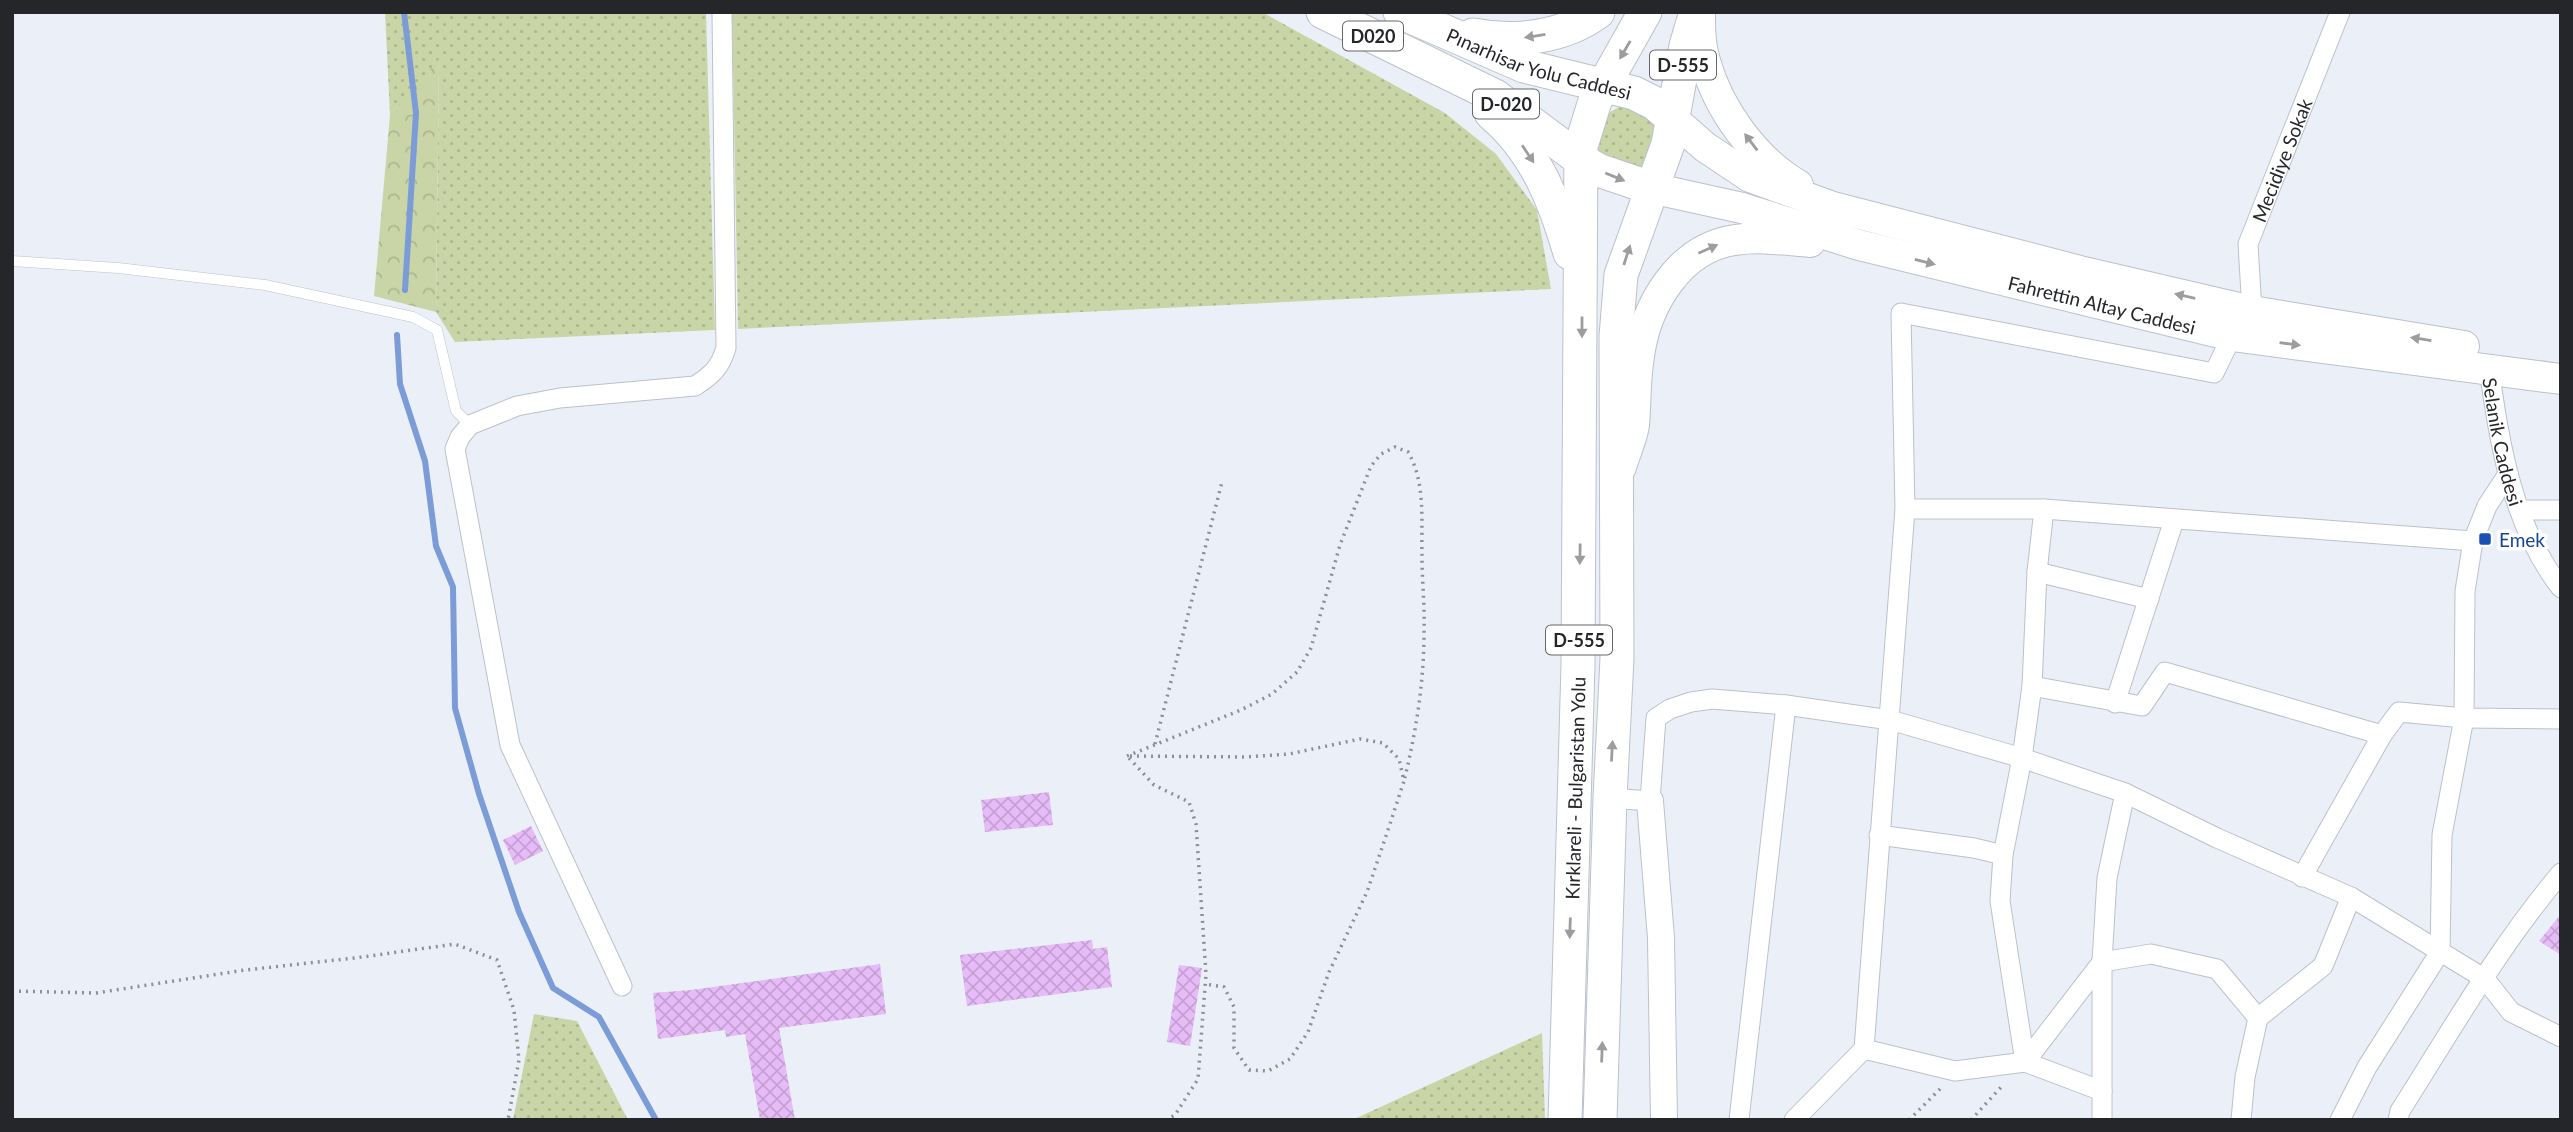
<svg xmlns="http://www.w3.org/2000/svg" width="2573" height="1132" font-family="Lato,sans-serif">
	<defs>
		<pattern id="grass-dots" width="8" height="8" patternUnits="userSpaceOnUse" patternTransform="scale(1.75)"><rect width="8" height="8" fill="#c9d5a6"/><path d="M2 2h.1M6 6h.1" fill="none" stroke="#acb78f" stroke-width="1.8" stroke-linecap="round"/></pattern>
		<pattern id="forest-crowns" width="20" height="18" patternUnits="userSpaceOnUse" patternTransform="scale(1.75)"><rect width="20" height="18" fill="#c9d5a6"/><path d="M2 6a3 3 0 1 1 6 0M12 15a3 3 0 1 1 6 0" fill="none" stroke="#acb78f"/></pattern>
		<pattern id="building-cross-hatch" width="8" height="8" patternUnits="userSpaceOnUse" patternTransform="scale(1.75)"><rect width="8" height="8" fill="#e6bbf7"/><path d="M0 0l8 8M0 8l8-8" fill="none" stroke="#c5a1d4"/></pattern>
	</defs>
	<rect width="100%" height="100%" fill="#ebf0f8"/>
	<path fill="url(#grass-dots)" d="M385 12H706L715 330 455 342 436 312 439 61 390 115Z
		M732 12H1262L1445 113 1496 154 1537 210 1551 289 738 329Z
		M1621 106 1641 108 1660 131 1644 166 1633 169 1603 158 1597 149 1603 116Z
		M534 1014 577 1021 628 1120H513Z
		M1542 1033 1545 1120H1352Z"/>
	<path fill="url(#forest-crowns)" d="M439 59 436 312 374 296 390 115Z"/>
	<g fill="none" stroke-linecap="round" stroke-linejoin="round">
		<path stroke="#7b9cd7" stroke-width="6" d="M404 12 416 113 405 290
			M397 335 400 384 425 461 436 546 453 587 455 708 479 794 519 912 553 988 599 1017 656 1120"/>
	</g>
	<path fill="url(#building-cross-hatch)" d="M1049 792 1053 825 985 832 981 800Z
		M531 826 543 851 515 865 503 840Z
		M2561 914V955L2539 941Z
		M1092 940 1093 949 1107 947 1112 987 967 1006 960 955Z
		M880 964 886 1014 779 1028 795 1120H760L745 1034 726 1037 725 1030 658 1039 653 993 691 990Z
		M1179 965 1202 968 1190 1046 1167 1042Z"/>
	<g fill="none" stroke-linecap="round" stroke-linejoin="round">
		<defs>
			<path id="lane" d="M12 261 118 268 265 285 413 317 437 330 456 411 470 425"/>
			<g id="street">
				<path id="s1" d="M2249 319 2252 311 2248 244 2340 12"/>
				<path id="s2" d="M2489 369C2500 445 2512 525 2561 588"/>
				<path d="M1905 509H2044L2473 541"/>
				<path d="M2044 509 2037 572 2032 686 2022 758 2003 855 2000 901 2025 1062 2102 1091"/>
				<path d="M2520 510H2561"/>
				<path d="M2037 572 2149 599"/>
				<path d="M2032 686 2142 706 2165 672 2382 735"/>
				<path d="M2115 703 2174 520"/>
				<path d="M1610 798 1650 801 1656 718 1670 709 1691 702 1712 699 1786 705 1890 720 2022 758 2125 793 2217 838 2351 897 2485 979 2511 1012 2561 1037"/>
				<path d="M1879 835 1974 848 2003 855"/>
				<path d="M2302 877 2382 735 2399 712 2464 718 2561 719"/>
				<path d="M622 986 510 745 455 449 460 437 470 425 517 406 560 398 695 386C712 375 720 368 726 348L722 12"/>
				<path d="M1864 1049 1905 509 1901 313 2214 373 2232 336"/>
				<path d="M1739 1120 1786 705"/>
				<path d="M1794 1120 1864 1049 1955 1071 2025 1062 2102 962 2151 954 2217 969 2258 1018"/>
				<path d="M2102 1120V962L2107 878 2125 793"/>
				<path d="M2241 1120 2245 1077 2258 1018 2323 966 2351 897"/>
				<path d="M2340 1120 2367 1067 2440 952 2442 835 2464 718 2465 591 2473 541 2487 506 2508 474"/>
				<path d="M2398 1120 2400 1111C2451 1031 2499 946 2561 873"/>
			</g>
			<path id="secondary" d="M1650 801 1661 938 1664 1120"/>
			<g id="primary">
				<path d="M1700 12C1700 29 1700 45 1705 61 1718 109 1755 160 1798 185"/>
				<path d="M1673 119 1705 147 1750 177 1833 207 2080 271 2252 311 2464 346"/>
				<path id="s3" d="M1651 188 1742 208 1859 245 2232 336 2561 379"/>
				<path d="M1621 467C1625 453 1632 439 1634 425 1636 402 1635 379 1639 356 1646 305 1679 248 1735 240 1759 236 1785 240 1810 242"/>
			</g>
			<g id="highway">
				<path d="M1323 12 1495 96 1581 160 1598 170 1651 188"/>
				<path id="s4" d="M1400 12 1524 66 1634 93 1654 103 1673 119"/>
				<path d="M1473 35C1514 43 1563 38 1598 12"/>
				<path d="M1491 113C1535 150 1554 199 1570 253"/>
				<path id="s5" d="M1565 1120 1578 665 1581 146 1595 101 1645 12"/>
				<path d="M1600 1120 1610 798 1617 658 1616 336 1621 275 1668 144 1686 46 1696 12"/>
			</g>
		</defs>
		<use href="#lane" stroke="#bcc1c9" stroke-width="11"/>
		<use href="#street" stroke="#bcc1c9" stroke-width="21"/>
		<use href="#secondary" stroke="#bcc1c9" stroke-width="28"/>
		<use href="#primary" stroke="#bcc1c9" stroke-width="32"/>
		<use href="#highway" stroke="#bcc1c9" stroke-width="35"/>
		<path stroke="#8c9096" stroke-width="3.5" stroke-dasharray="2 5" stroke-linecap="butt" d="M1155 744 1222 482
			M1127 756 1241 710 1272 694 1297 672 1311 648 1340 545 1371 466 1381 454 1395 447 1408 452C1426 482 1421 522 1422 557 1422 582 1425 607 1424 632 1424 683 1416 732 1404 781
			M1130 756 1245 757 1289 754 1360 739 1383 743 1399 759 1404 781 1388 830 1367 892 1329 972 1308 1032 1290 1059 1268 1071 1249 1070 1234 1048V1007L1224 987 1205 984
			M1129 758 1154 785 1189 802 1196 824 1206 974 1198 1079 1175 1115 1166 1120
			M12 991 96 993 245 970 355 958 455 944 497 960 514 1010 519 1060 508 1120
			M1909 1120 1943 1086
			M1971 1120 2003 1085"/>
		<use href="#lane" stroke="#fff" stroke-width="10"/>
		<use href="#street" stroke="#fff" stroke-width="19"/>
		<use href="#secondary" stroke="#fff" stroke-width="26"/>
		<use href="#primary" stroke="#fff" stroke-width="30"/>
		<use href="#highway" stroke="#fff" stroke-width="33"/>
	</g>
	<defs><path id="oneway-solid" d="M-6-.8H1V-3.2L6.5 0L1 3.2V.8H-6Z" transform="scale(1.75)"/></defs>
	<g fill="#9c9d9f">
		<use href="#oneway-solid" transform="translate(1535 36) rotate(171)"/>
		<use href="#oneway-solid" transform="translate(1625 50) rotate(120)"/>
		<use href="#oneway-solid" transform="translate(1751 142) rotate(-127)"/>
		<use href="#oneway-solid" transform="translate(1528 154) rotate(56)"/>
		<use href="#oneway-solid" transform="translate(1615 177) rotate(22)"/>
		<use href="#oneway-solid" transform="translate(1708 249) rotate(-24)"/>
		<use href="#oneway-solid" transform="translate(1627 255) rotate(-72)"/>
		<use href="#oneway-solid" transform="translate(1925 262) rotate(14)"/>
		<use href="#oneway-solid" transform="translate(2185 296) rotate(-167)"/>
		<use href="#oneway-solid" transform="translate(1582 327) rotate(90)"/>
		<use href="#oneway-solid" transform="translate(2421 339) rotate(-171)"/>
		<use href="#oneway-solid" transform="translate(2290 344) rotate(7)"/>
		<use href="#oneway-solid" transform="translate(1580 554) rotate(91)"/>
		<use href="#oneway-solid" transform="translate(1612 751) rotate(-87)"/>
		<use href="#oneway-solid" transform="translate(1570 928) rotate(92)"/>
		<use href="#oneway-solid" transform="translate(1602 1052) rotate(-88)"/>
	</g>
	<rect fill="#1a4fb4" stroke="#fff" stroke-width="2.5" x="2478" y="532" width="14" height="14" rx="3.5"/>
	<g text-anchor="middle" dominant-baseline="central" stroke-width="7" stroke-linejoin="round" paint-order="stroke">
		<g fill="#fff" stroke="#666769" stroke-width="2">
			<rect x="1343" y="21.5" width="60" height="29" rx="5"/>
			<rect x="1650" y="50.5" width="66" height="29" rx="5"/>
			<rect x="1473" y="89.5" width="66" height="29" rx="5"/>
			<rect x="1546" y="625.5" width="66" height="29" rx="5"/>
		</g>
		<g font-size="18" font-weight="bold" fill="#242629">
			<text x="1373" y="36">D020</text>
			<text x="1683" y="65">D-555</text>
			<text x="1506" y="104">D-020</text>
			<text x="1579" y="640">D-555</text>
		</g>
		<g font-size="19" fill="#242629" stroke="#fff">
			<text stroke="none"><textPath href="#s4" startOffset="149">Pınarhisar Yolu Caddesi</textPath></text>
			<text stroke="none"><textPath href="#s1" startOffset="166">Mecidiye Sokak</textPath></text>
			<text stroke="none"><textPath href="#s3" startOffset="466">Fahrettin Altay Caddesi</textPath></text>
			<text stroke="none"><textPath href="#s2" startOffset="74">Selanik Caddesi</textPath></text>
			<text stroke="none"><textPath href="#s5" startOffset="332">Kırklareli - Bulgaristan Yolu</textPath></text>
		</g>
		<g font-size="19" fill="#164399" stroke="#fff" text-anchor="start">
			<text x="2499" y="539">Emek</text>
		</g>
	</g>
	<rect width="2573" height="1132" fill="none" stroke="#242629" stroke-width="28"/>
</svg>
